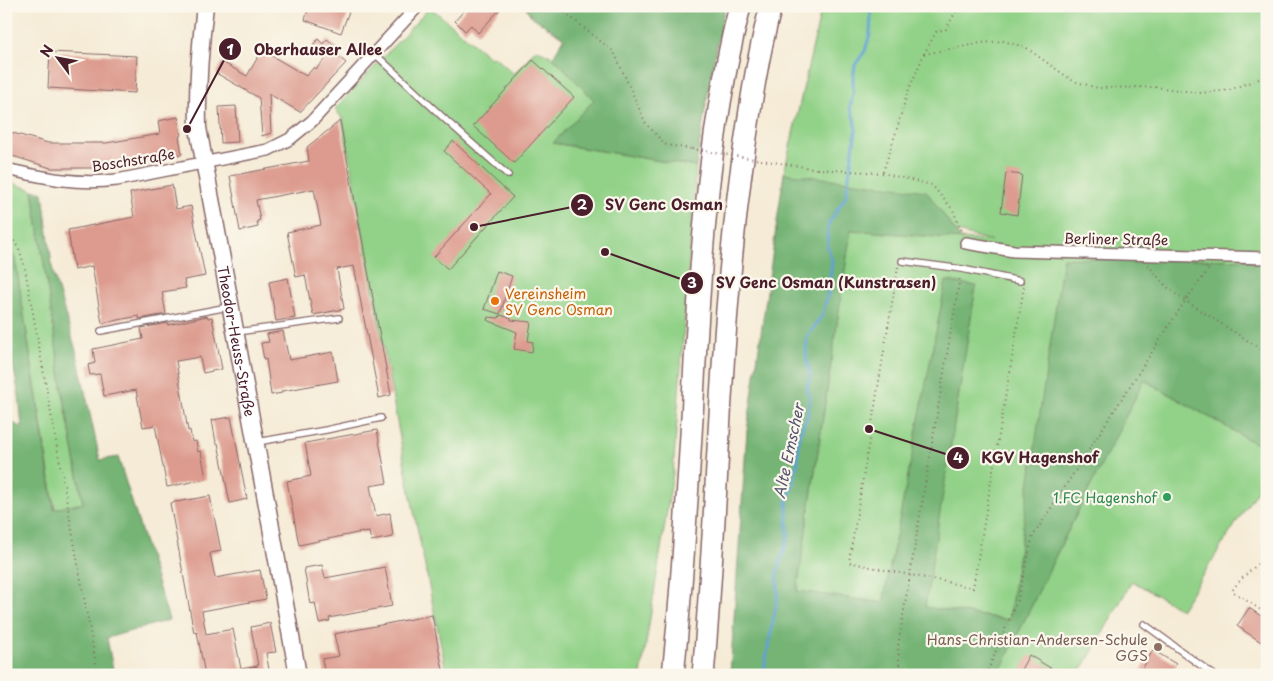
<svg xmlns="http://www.w3.org/2000/svg" width="1273" height="681" font-family="'Playpen Sans',sans-serif">
	<rect width="100%" height="100%" fill="#fbf7ec"/>
	<filter id="ink" filterUnits="userSpaceOnUse"><feTurbulence type="fractalNoise" baseFrequency=".02" numOctaves="2"/><feDisplacementMap in="SourceGraphic" scale="10" xChannelSelector="R" yChannelSelector="G"/><feConvolveMatrix kernelMatrix="1 2 1 2 8 2 1 2 1" color-interpolation-filters="sRGB"/></filter>
	<filter id="wash" filterUnits="userSpaceOnUse"><feTurbulence type="fractalNoise" baseFrequency=".0096" numOctaves="4" result="noise"/><feDisplacementMap in="SourceGraphic" scale="20" xChannelSelector="R" yChannelSelector="G"/><feGaussianBlur stdDeviation="1.12" result="paint"/><feColorMatrix in="noise" values="0 0 0 0 0 0 0 0 0 0 0 0 0 0 0 0 0 1.4 0 .05"/><feComposite in="paint" operator="in"/></filter>
	<g filter="url(#wash)">
		<rect width="100%" height="100%" fill="#f5ebd6"/>
		<path fill="#92d288" stroke="#6e785a" fill-rule="evenodd" d="M822 6H1267V260L1062 274 1009 620 924 607 976 286 947 281 883 603 797 591 851 229 784 173ZM956 232H957L991 241 961 239Z
			M430 7 491 58 494 56 514 74 536 49 553 57 595 100 553 143 696 167 673 473 641 675H447L407 477 342 118 335 109Z
			M6 181 33 190 63 393 83 504 55 510 15 258 6 241Z
			M1144 380 1267 450V475L1181 609 1132 581 1079 675H998L1062 543Z"/>
		<path fill="#75b474" stroke="#606a50" d="M525 6H725L710 80 696 167 553 143 594 100 553 57 564 38 531 16Z
			M784 173 926 191 961 239 851 230 797 591 883 603 946 281 976 286 925 607 1009 620 1063 258 1267 260V450L1144 380 1062 543 998 675H730L747 431Z
			M33 190 43 193 53 273 77 354 100 460 118 457 169 620 107 638 114 675H6V419L22 428 19 395 6 330V241L15 258 54 509 83 503 63 393Z"/>
		<g fill="none" stroke-linecap="round" stroke-linejoin="round">
			<path stroke="#61a1d4" stroke-width="3" d="M763 675 778 594 777 574 788 537 787 502 794 482 798 460 799 434 807 417 810 398 807 388 810 376 806 356 807 337 823 314 829 288 832 261 828 249 827 233 829 223 846 196 856 130 854 118 850 108 853 94V79L855 65 865 51 870 34 871 15 867 6"/>
		</g>
		<g id="blocks">
			<path fill="#dd9b8f" d="M309 6H351L341 33 305 20Z
				M468 6H503L478 33 471 25 465 31 455 21Z
				M318 39 323 44 327 39 340 50 336 54 346 63 300 112 269 94 271 133 262 136 259 98 216 73 222 62 247 76 262 50 306 76 314 67 316 69 327 57 313 45Z
				M50 52 137 56 135 93 48 88Z
				M533 60 574 97 514 163 473 126Z
				M236 106 238 142 221 143 219 107Z
				M178 117 181 136H179L182 154 105 168H51L6 154V131L48 143H106L160 134 158 121Z
				M340 121 391 395 379 398 354 266 337 269 344 309 313 315 305 275 296 277 287 232 321 225 314 189 256 200 260 220 257 221 258 227 240 231 230 176 309 161 307 147Z
				M453 141 513 197 448 269 434 257 491 194 444 151Z
				M1006 173 1022 175 1017 215 1001 212Z
				M172 185 176 209 191 206 205 276 184 280 186 288 162 292 166 314 139 319V316L102 323 92 266 74 270 68 230 134 217 130 193Z
				M497 271 512 276 500 314 484 309Z
				M288 278 295 318 276 321 269 282Z
				M500 315 511 318V320L531 322 528 341 533 342 532 352 514 349 517 332 487 320 488 317 499 318Z
				M207 316 208 318 212 317 222 369 203 373 200 357 176 361 188 431 190 430 192 442 196 441 198 452 201 451 206 479 167 487 155 425 143 427 136 390 104 396 100 374 90 375 88 365 95 363 93 349 143 339 141 328 168 323V325Z
				M283 331 289 360 333 352 338 381 282 391V393L271 395 266 359 264 360 261 343 269 342 267 334Z
				M231 417 247 499 230 503 218 443H216L212 420Z
				M377 430 387 483 370 486 376 516 390 513 393 537 371 541 369 532 362 533V532L299 545 287 481 311 476 305 443Z
				M210 496 221 551 210 553 215 578 260 570 266 599 202 611 206 634 233 629 241 669 258 666 251 627 270 623 276 652 266 653 270 675H205L197 632 194 633 170 503Z
				M322 565 325 578 385 567 392 606 329 618 330 621 319 623 315 603 310 604 304 568Z
				M1249 608 1267 620V646L1237 626Z
				M432 615 444 675H325L322 659 339 656 334 634Z
				M1153 650 1176 664 1170 675H1139Z
				M1029 655 1062 675H1018Z"/>
		</g>
	</g>
	<g filter="url(#ink)">
		<use href="#blocks" fill-opacity="0" stroke="#866667" stroke-width="1"/>
		<g fill="none" stroke-linecap="round" stroke-linejoin="round">
			<defs>
				<path id="lane" d="M374 53 448 122 508 175
					M902 261 962 269 1020 281
					M101 331 228 307
					M237 332 339 318
					M257 442 326 430 381 418
					M1144 624 1214 675"/>
				<path id="street" d="M6 169C45 178 77 185 117 180L268 150 290 139 312 121 418 6
					M966 243 1014 251 1267 258"/>
				<g id="secondary">
					<path id="s1" d="M205 6C200 47 197 87 198 128L298 675"/>
				</g>
				<path id="highway" d="M673 675C682 590 687 504 692 418 699 281 706 140 740 6
					M703 675C719 500 719 325 744 151 751 102 758 54 771 6"/>
			</defs>
			<use href="#lane" stroke="#866667" stroke-width="8"/>
			<use href="#street" stroke="#866667" stroke-width="14"/>
			<use href="#secondary" stroke="#866667" stroke-width="19"/>
			<use href="#highway" stroke="#866667" stroke-width="24"/>
			<path stroke="#866667" stroke-width="2" stroke-dasharray="1 4" stroke-linecap="butt" d="M557 6 614 52 646 124 666 145 692 149
				M924 54 981 43 1003 41 1025 47 1073 81 1098 88 1155 87 1201 93 1229 90 1267 76
				M817 169 882 173 932 185 953 210 963 234
				M883 172 896 132 907 94 924 54 936 32 946 29 959 6
				M6 228 20 251 25 269 98 675
				M1148 265 1166 286 1178 296 1267 353
				M898 267 849 562C890 572 931 578 973 588L1024 287
				M1267 552C1258 567 1241 576 1232 591L1267 614
				M900 675 898 646 960 277
				M986 675 1018 598 1033 536 1185 301 1211 266"/>
			<use href="#lane" stroke="#fff" stroke-width="5.5"/>
			<use href="#street" stroke="#fff" stroke-width="11"/>
			<use href="#secondary" stroke="#fff" stroke-width="16"/>
			<use href="#highway" stroke="#fff" stroke-width="21"/>
			<path stroke="#866667" stroke-width="2" stroke-dasharray="1 4" stroke-linecap="butt" d="M692 149 817 169"/>
		</g>
	</g>
	<circle fill="#e8710a" stroke="#fbf7ec" stroke-width="2" cx="495" cy="301" r="5"/>
	<circle fill="#2e9e5b" stroke="#fbf7ec" stroke-width="2" cx="1167" cy="497" r="5"/>
	<circle fill="#8d6e63" stroke="#fbf7ec" stroke-width="2" cx="1158" cy="647" r="5"/>
	<g text-anchor="middle" dominant-baseline="central" stroke-width="4.5" stroke-linejoin="round" paint-order="stroke">
		<g font-size="14" fill="#4a1f2b" stroke="#fbf7ec">
			<text transform="translate(133 160) rotate(-9)">Boschstraße</text>
			<text transform="translate(1116 239) rotate(1)">Berliner Straße</text>
			<text stroke="none"><textPath href="#s1" startOffset="339">Theodor-Heuss-Straße</textPath></text>
		</g>
		<g font-size="14" fill="#c56008" stroke="#fbf7ec" text-anchor="start">
			<text x="505" y="293">Vereinsheim<tspan x="505" dy="16">SV Genc Osman</tspan></text>
		</g>
		<g font-size="14" fill="#27864d" stroke="#fbf7ec" text-anchor="end">
			<text x="1157" y="497">1.FC Hagenshof</text>
		</g>
		<g font-size="14" fill="#785e54" stroke="#fbf7ec" text-anchor="end">
			<text x="1148" y="639">Hans-Christian-Andersen-Schule<tspan x="1148" dy="16">GGS</tspan></text>
		</g>
		<g font-size="15" font-style="italic" fill="#53536f" stroke="#fbf7ec">
			<text transform="translate(788 451) rotate(-78)">Alte Emscher</text>
		</g>
	</g>
	<path fill="none" stroke="#4a1f2b" stroke-width="2" d="M187 129L230 49M474 227L582 205M605 252L692 283M869 429L958 458"/>
	<g fill="#4a1f2b" stroke="#fbf7ec" stroke-width="2">
		<circle cx="187" cy="129" r="5"/>
		<circle cx="474" cy="227" r="5"/>
		<circle cx="605" cy="252" r="5"/>
		<circle cx="869" cy="429" r="5"/>
		<circle cx="230" cy="49" r="12"/>
		<circle cx="582" cy="205" r="12"/>
		<circle cx="692" cy="283" r="12"/>
		<circle cx="958" cy="458" r="12"/>
	</g>
	<g font-size="15" text-anchor="middle" font-weight="bold" fill="#fff">
		<text x="230" y="55">1</text>
		<text x="582" y="210">2</text>
		<text x="692" y="288">3</text>
		<text x="958" y="463">4</text>
	</g>
	<g font-size="15" text-anchor="middle" font-weight="bold" fill="#4a1f2b" stroke="#fbf7ec" stroke-width="4.5" stroke-linejoin="round" paint-order="stroke">
		<text x="318" y="55">Oberhauser Allee</text>
		<text x="664" y="210">SV Genc Osman</text>
		<text x="826" y="288">SV Genc Osman (Kunstrasen)</text>
		<text x="1040" y="463">KGV Hagenshof</text>
	</g>
	<rect width="1273" height="681" fill="none" stroke="#fbf7ec" stroke-width="25"/>
	<g transform="translate(58 58) rotate(302)" stroke="#fbf7ec" stroke-width="4" paint-order="stroke">
	<path d="M0-4L9 19L0 12L-9 19Z" fill="#4a1f2b"/>
	<text y="-8" font-size="14" font-weight="bold" text-anchor="middle" fill="#4a1f2b">N</text>
	</g>
</svg>
